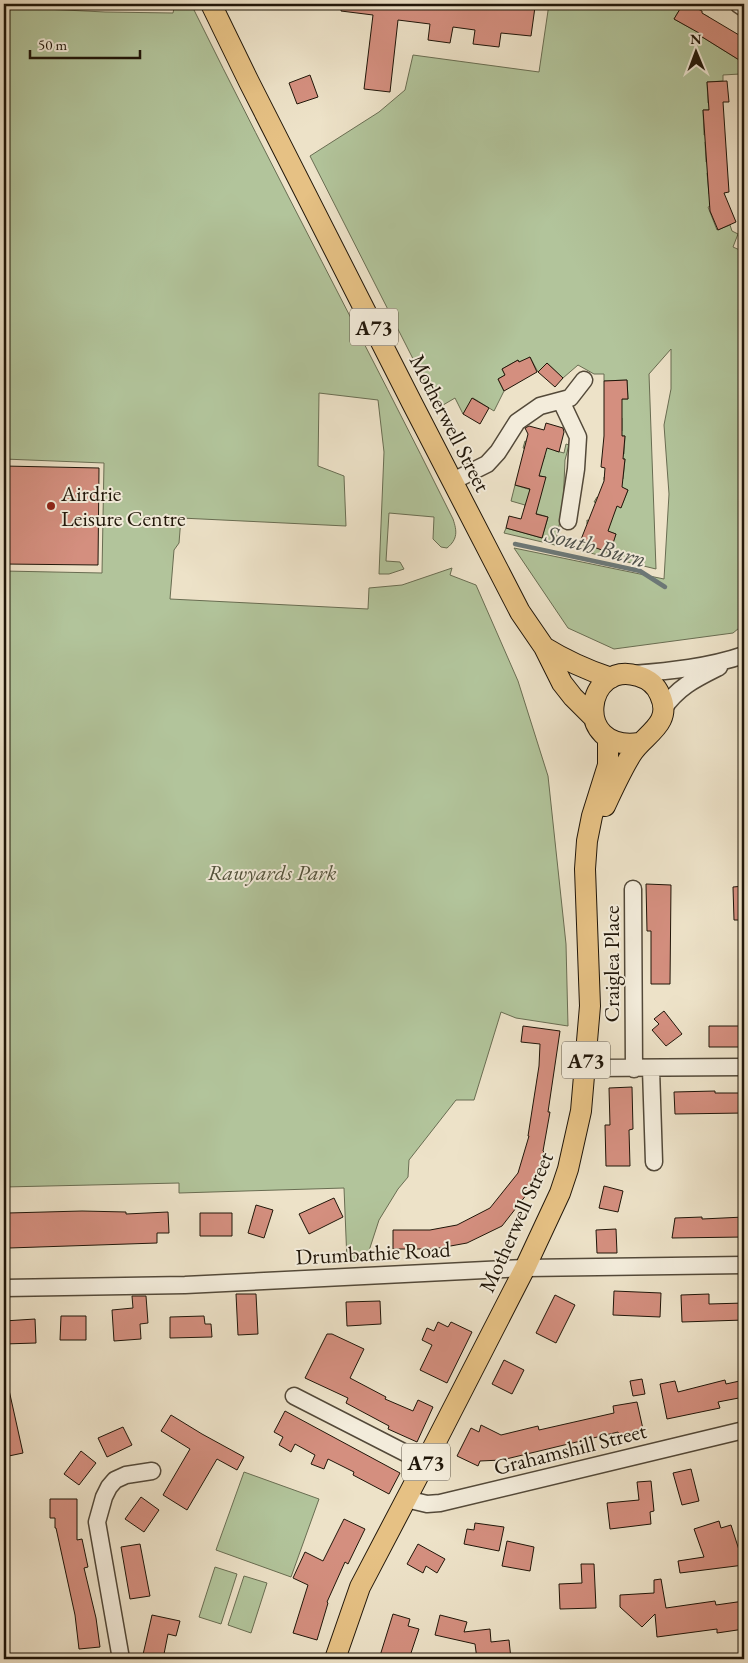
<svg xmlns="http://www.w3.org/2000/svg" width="748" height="1663" font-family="'EB Garamond',serif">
	<rect width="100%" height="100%" fill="#ede2c8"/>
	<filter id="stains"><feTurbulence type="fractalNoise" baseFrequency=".004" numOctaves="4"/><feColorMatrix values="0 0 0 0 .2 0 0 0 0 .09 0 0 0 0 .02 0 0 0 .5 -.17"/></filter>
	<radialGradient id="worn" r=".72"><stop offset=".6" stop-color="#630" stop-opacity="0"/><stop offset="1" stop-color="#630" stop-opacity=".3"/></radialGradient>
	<path fill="#b2c49b" stroke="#696d52" d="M175 4H191C276 176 367 346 453 519 457 531 458 539 447 548L441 547 433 539 434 517 389 513 386 561 400 562 404 569 389 574H379L384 452 378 400 319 393 318 466 344 476 346 526 181 518 179 543 174 550 170 599 368 609 369 588 402 585 452 568 450 575 476 585 518 681 548 776 566 944 568 1026 516 1018 501 1012 474 1100H456L409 1160 408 1177 398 1189 379 1220 366 1260 347 1261 344 1188 179 1193V1183L4 1187V571L102 573 104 463 4 459V7L105 12 173 13Z
		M549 4H679L677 7 680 9 674 19 692 29 701 13 709 17 699 35 744 63V67L740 74 723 75V81L707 82 708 103 720 102 721 109 703 110 704 135 719 134V141L705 142 706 162 722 161 723 172 707 173 709 194 722 193 723 201 708 207 717 230 730 225 732 231 738 234 733 247 744 252V624L733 633 614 649 568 628 514 548 664 579 669 494 664 425 671 389V349L649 374 656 569 578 550 580 542 609 552 616 534 587 524V520L609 528 606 506 594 502 597 497 621 507 628 490 604 480V477L623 479 625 459 603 457 624 454 625 436 605 434 622 431V418H615V399H628L627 380 604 381V374H594L578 365 563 378 547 363 538 372 530 357 523 361 526 374 518 360 502 369 505 375 498 379 504 391 494 411 473 398 463 414 455 398 438 408 310 156 379 112 405 90 413 55 539 72Z
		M525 441 541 446 543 443 556 451 564 453 566 444 569 445 565 460 563 507 555 545 504 533 506 528 542 538 548 517 524 510 525 505 511 501 515 485 541 493 545 477 537 475 545 456 523 448Z
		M244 1472 319 1499 291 1577 216 1550Z
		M215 1567 237 1574 221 1624 199 1617Z
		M244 1576 267 1583 251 1633 228 1625Z"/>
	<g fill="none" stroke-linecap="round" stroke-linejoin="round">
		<path stroke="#6c7877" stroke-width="4.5" d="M515 544 640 571 665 587"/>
	</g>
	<path fill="#d48f7f" stroke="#201609" d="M342 4H509L535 7 531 36 501 33 499 47 473 44 475 30 453 27 450 43 428 40 430 24 398 20 390 92 364 89 373 15 341 11Z
		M683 4H688L702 11V13L744 38V63L699 35V33L674 19Z
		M310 75 318 97 297 104 289 83Z
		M727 81 729 102H723L729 192 724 193 736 222 718 230 710 211 703 110H709L707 82Z
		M530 357 537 372 504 391 498 379 505 375 502 369 518 360 519 362Z
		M547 363 563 378 555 387 538 372Z
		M627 380 628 399H622V436H625L623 459H625L622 487 628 490 621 508 617 506 608 531 616 534 610 553 580 542 604 481 605 468 601 467 604 436V381Z
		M472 398 489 408 480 424 463 414Z
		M546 423 563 428 564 432 559 452 547 448 539 476 546 477 536 514 548 517 542 538 506 528 509 516 521 519 530 489 515 485 528 434 525 428 529 426 544 430Z
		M4 466 99 468 98 565 4 564Z
		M646 884 671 885 670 984H651V931H647Z
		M744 886V920H734L733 887Z
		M664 1011 682 1034 666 1046 652 1030 659 1024 654 1019Z
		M523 1026 560 1031 548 1112H550L543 1151 544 1152 539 1168H537L539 1169 534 1185 502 1226 467 1243 434 1249H393V1230H430L457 1225 490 1208 518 1173 529 1136H528L539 1066 540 1044 521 1042Z
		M709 1026H744V1047H709Z
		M632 1087 633 1129 629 1130 630 1166H606L605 1125H610L609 1088Z
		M715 1091V1093H744V1113L675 1114 674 1092Z
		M604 1186 623 1191 618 1212 599 1208Z
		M334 1198 343 1217 309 1234 299 1214Z
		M256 1205 273 1210 264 1238 248 1233Z
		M82 1211 126 1212V1214L168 1212 169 1233H157V1243L9 1248 8 1213Z
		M200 1213H232V1236H200Z
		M702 1217V1219L744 1217V1237L672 1238 675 1218Z
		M616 1229 617 1253H597L596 1230Z
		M614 1291 661 1293 660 1317 613 1315Z
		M236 1294H256L258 1334 238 1335Z
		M709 1294V1304L744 1303V1320L682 1322 681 1295Z
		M555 1295 575 1305 556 1343 536 1333Z
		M132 1296H146L148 1323 140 1324 141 1339 114 1341 112 1310 133 1308Z
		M380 1301 381 1324 347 1326 346 1302Z
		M61 1316H86V1340H60Z
		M204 1316 205 1324H211L212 1337 170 1338V1317Z
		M35 1319 36 1343 4 1344V1321Z
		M438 1322 448 1327 451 1322 472 1332 447 1383 420 1370 432 1345 422 1340 427 1328 434 1331Z
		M327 1334H332L364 1349 350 1378 386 1397 385 1399 413 1411 418 1400 433 1407 417 1442 388 1429 389 1426 346 1403 348 1398 305 1378Z
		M504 1360 524 1370 512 1394 492 1384Z
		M642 1379 645 1394 633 1396 630 1381Z
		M725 1380 726 1384 744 1380V1397L718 1402 720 1408 667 1419 660 1384 675 1381 678 1392Z
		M4 1390H9L23 1453 4 1457Z
		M637 1402 643 1429 634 1430V1434L619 1437 618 1432 502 1460 480 1461 478 1466 457 1456 471 1428 479 1432 481 1425 501 1435 538 1426 539 1430 614 1413 613 1406Z
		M285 1411 400 1473 389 1494 353 1475 354 1472 328 1459 324 1469 311 1464 315 1455 295 1444 291 1452 279 1445 283 1437 274 1432Z
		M171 1415 202 1434 244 1457 237 1470 217 1459 187 1510 163 1495 190 1449 161 1431Z
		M123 1427 132 1445 107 1457 98 1438Z
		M81 1451 96 1463 79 1485 64 1474Z
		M691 1469 699 1501 682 1505 673 1473Z
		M651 1481 654 1511 650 1512 651 1524 610 1529 607 1503 639 1500 637 1482Z
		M141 1497 159 1510 144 1532 125 1519Z
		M50 1499H77V1540L82 1539 88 1567 84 1568 96 1618 100 1647 79 1649 75 1615 56 1528H55V1518H50Z
		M344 1519 365 1529 348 1564 345 1562 327 1602 328 1603 317 1640 293 1633 308 1585 293 1578 305 1552 323 1561Z
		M719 1521 721 1528 731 1525 740 1553 744 1552V1565L680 1573 678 1561 704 1557 694 1529Z
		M475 1523 504 1527 499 1551 464 1544 467 1529 474 1530Z
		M507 1541 534 1547 530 1571 502 1566Z
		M140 1544 150 1596 130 1599 121 1547Z
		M418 1544 445 1559 437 1573 426 1566 423 1573 407 1564Z
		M581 1564H594L596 1608 560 1609 559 1584 582 1583Z
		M661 1579 666 1608 715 1601 716 1605 744 1601V1629L717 1633V1629L657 1637 655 1614 642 1627 620 1607V1595L654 1593V1580Z
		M393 1614 410 1619 408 1626 419 1629 409 1659H379Z
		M152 1615 180 1621 176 1636 168 1634 163 1659H142Z
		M440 1615 467 1622 464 1632 490 1629 491 1642 509 1640 511 1659H477L475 1644 435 1635Z"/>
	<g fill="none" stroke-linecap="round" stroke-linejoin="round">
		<defs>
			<path id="minor" d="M738 4 744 8
				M561 401 578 437 576 469 568 521
				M453 481 487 464 498 452 517 422 540 406 570 398 584 380
				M633 674C670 671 709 667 744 655
				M663 709C678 687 695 679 719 667
				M633 889 634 1069
				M586 1068 744 1067
				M651 1069 654 1162
				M4 1288 185 1285 525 1268 744 1265
				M294 1396 425 1463
				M406 1499 427 1504 440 1503 744 1430
				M121 1659 97 1522 104 1497 109 1487 115 1480 126 1475 152 1471"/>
			<path id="major" d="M211 4 249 82 412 403 520 612 544 647 562 683 573 697 593 717
				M544 647C565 660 587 670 611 678
				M605 806C613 789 621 771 631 755 642 735 674 725 660 695 656 685 648 679 638 676 586 659 571 752 639 743
				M335 1659 360 1587 425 1463 525 1268 560 1193 568 1169 581 1111 590 1006 585 869 587 841 592 816 608 765V739"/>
		</defs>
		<use href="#minor" stroke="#534939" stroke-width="19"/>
		<use href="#major" stroke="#201609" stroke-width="22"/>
		<use href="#minor" stroke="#f3ecdb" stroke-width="16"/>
		<use href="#major" stroke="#e6c184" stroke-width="20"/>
	</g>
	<circle fill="#8f2418" stroke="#f3ecdb" stroke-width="2" cx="51" cy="506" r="5"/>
	<g text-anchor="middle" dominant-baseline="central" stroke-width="4" stroke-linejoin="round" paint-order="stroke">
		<g fill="#f3ecdb" stroke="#5f5648" stroke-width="1">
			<rect x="350" y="308.5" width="48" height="37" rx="4"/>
			<rect x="562" y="1041.5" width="48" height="37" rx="4"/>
			<rect x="402" y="1443.5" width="48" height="37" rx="4"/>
		</g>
		<g font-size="21" font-weight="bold" fill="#201609">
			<text x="374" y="327">A73</text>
			<text x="586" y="1060">A73</text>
			<text x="426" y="1462">A73</text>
		</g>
		<g font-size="22" fill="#201609" stroke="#f3ecdb">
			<text transform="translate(450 423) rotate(63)">Motherwell Street</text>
			<text transform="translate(611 964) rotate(-90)">Craiglea Place</text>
			<text transform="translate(516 1222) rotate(-66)">Motherwell Street</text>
			<text transform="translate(373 1253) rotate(-3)">Drumbathie Road</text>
			<text transform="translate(570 1449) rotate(-14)">Grahamshill Street</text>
		</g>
		<g font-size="22" fill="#201609" stroke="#f3ecdb" text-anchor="start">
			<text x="61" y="493">Airdrie<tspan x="61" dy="25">Leisure Centre</tspan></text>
		</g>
		<g font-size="22" font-style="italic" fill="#53533c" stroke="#f3ecdb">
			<text x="272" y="872">Rawyards Park</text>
		</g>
		<g font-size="24" font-style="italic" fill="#4c4f49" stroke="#f3ecdb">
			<text transform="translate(596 546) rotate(15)">South Burn</text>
		</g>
	</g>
	<rect width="748" height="1663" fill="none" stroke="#ede2c8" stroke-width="20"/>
	<rect x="5" y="5" width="738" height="1653" fill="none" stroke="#201609" stroke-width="2.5"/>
	<rect x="10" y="10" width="728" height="1643" fill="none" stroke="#201609"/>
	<g transform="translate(696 52) rotate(359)" stroke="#f3ecdb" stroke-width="4" paint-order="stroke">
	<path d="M0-4L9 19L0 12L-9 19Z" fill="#201609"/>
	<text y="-8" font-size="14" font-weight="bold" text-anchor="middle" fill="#201609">N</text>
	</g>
	<path d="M30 50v8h110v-8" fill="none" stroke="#201609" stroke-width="2.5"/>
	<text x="38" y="50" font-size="15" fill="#201609" stroke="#f3ecdb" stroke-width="4" paint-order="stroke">50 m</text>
	<rect width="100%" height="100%" filter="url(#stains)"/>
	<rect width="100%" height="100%" fill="url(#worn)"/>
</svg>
